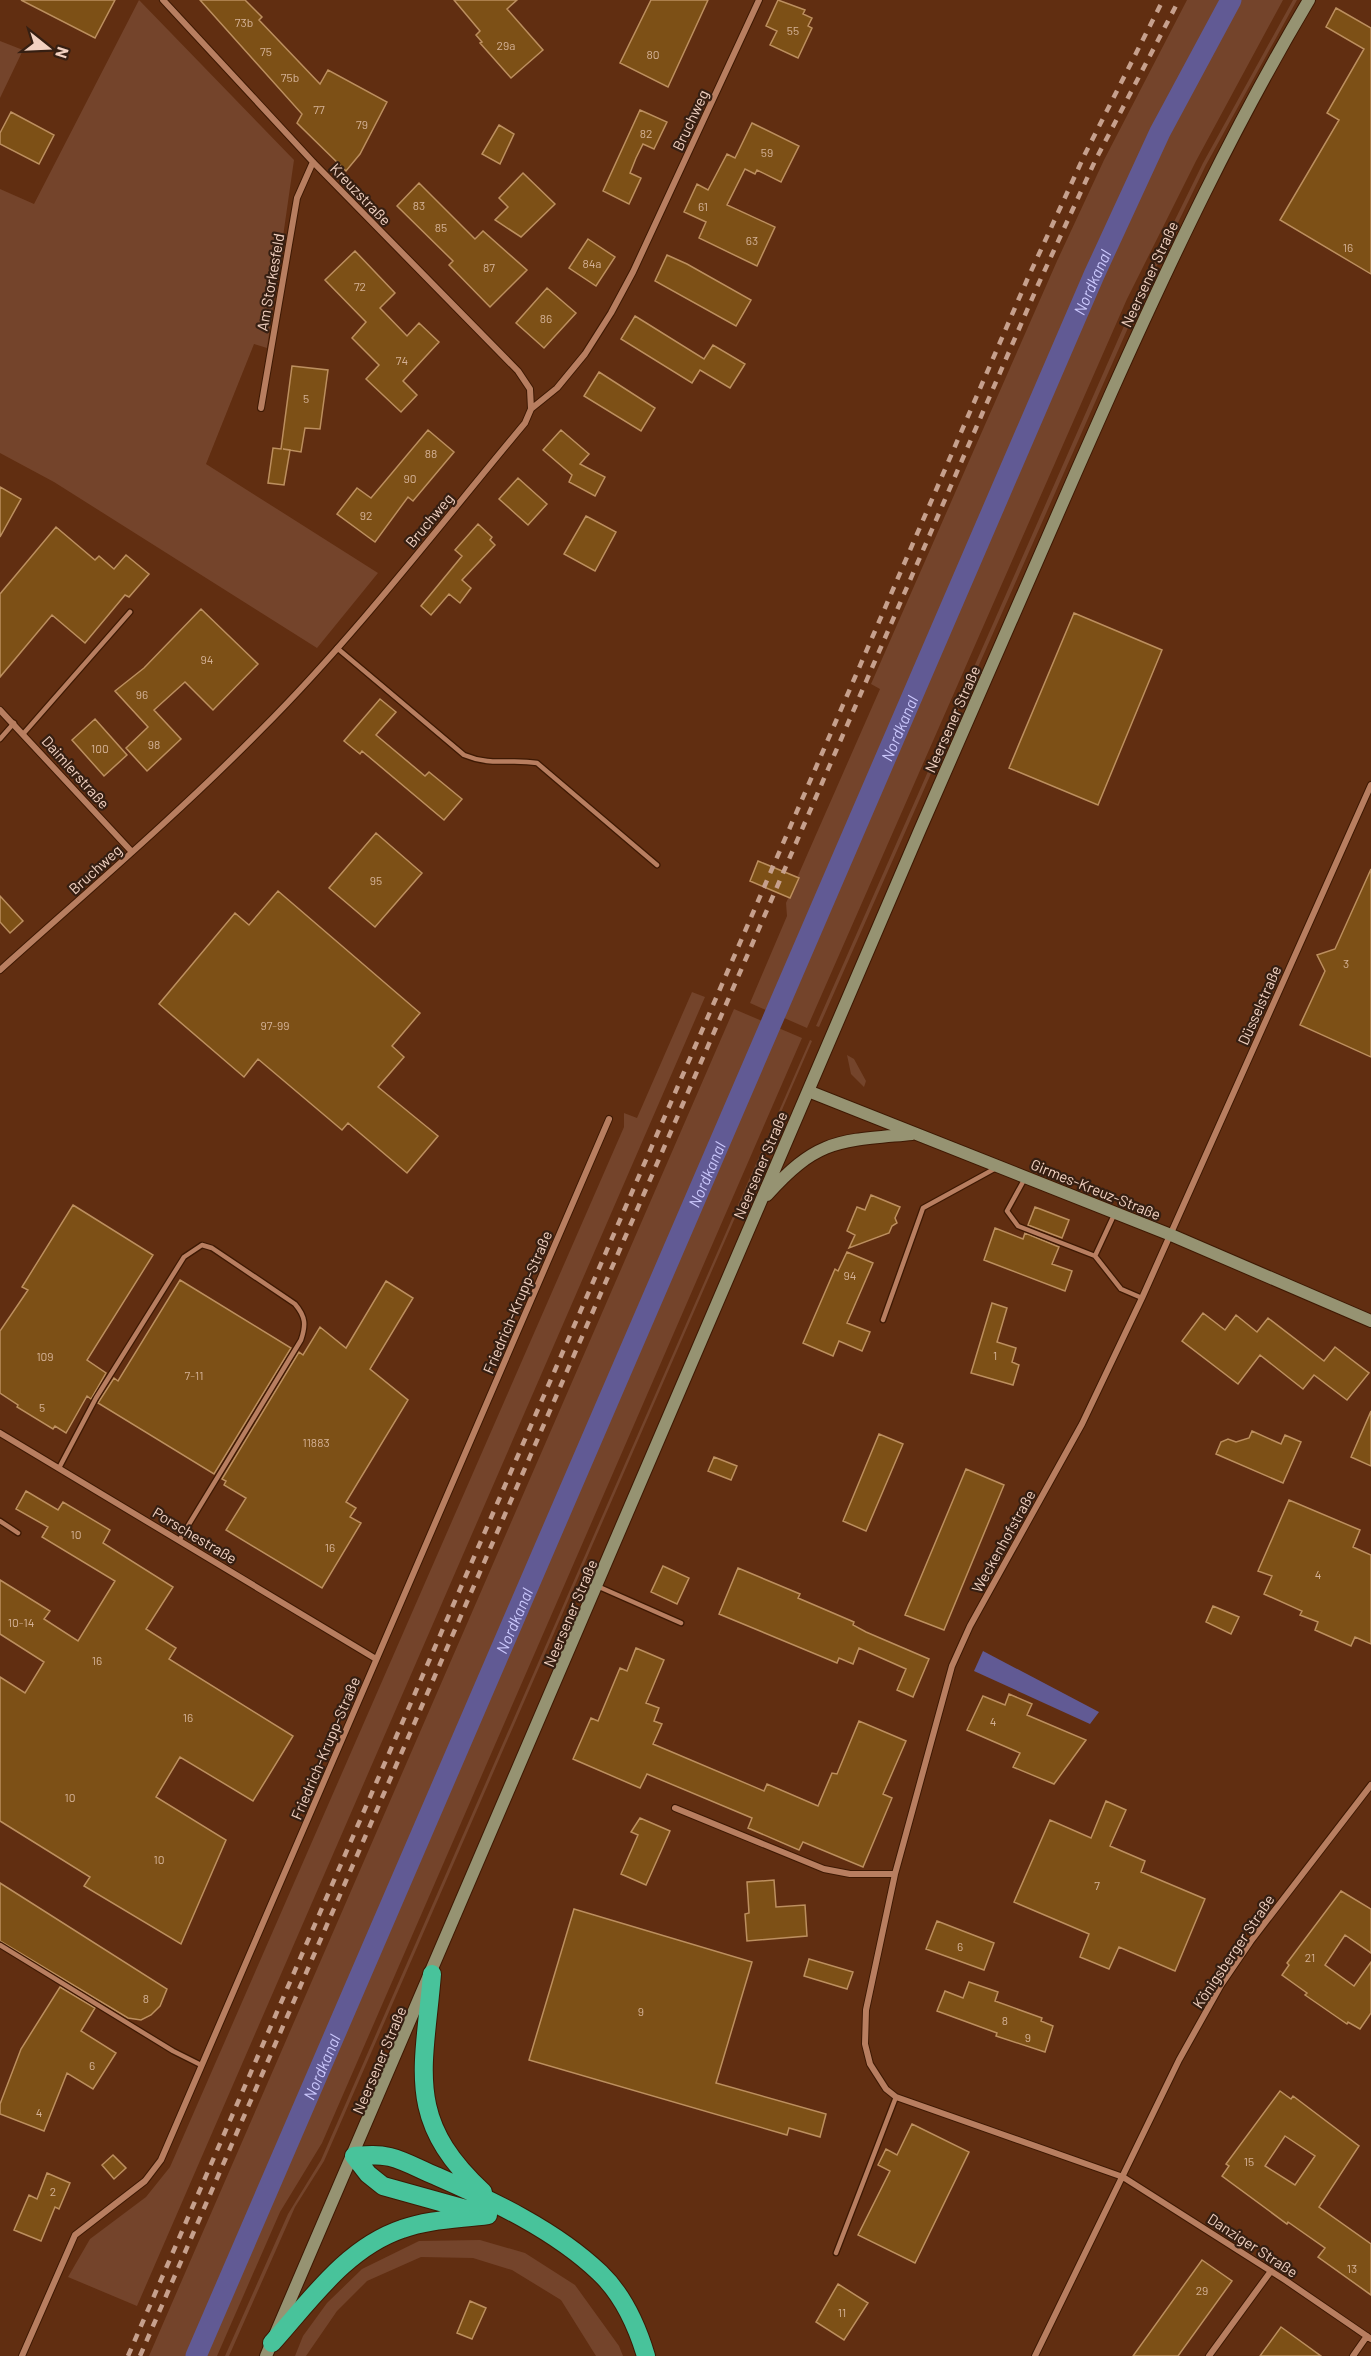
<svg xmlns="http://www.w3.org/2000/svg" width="1371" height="2356" font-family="Barlow,sans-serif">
	<rect width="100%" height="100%" fill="#612e11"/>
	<path fill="#74442b" d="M139 0 294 160 267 348 254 344 206 464 378 573 317 648 54 482 0 453V189L34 204Z
		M1187 0H1283L1196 161 1127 299 807 1028 750 1003 787 916 786 903 880 689 871 684 1057 261 1104 160Z
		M1293 0H1297L1206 165 1139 303 819 1027 816 1026 1135 301 1203 163Z
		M0 41 23 50 0 98Z
		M692 992 705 997 137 2306 68 2277 90 2239 146 2197 170 2167 624 1127V1113L637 1118Z
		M734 1009 802 1038 322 2143 280 2212 217 2356H149Z
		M810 1040 812 1041 324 2161 295 2207 229 2356H225L288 2214 321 2160Z
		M847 1055 854 1059 866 1081 864 1087 851 1074Z
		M480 2240 525 2253 575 2285 619 2346 623 2356H596L561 2300 512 2270 473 2258 421 2257 367 2281 337 2311 306 2356H295L303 2336 327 2303 362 2269 419 2241Z"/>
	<path fill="#615a94" d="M983 1651 1099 1712 1090 1724 974 1671Z"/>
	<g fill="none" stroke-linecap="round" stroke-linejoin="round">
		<path stroke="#615a94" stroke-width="21" id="s1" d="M196 2356 1094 275 1160 132 1231 0"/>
	</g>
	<path fill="#7d5016" stroke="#bc8f5f" stroke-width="1.5" fill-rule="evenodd" d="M21 0H115L95 38Z
		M200 0H245L262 17 259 20 320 84 328 70 387 102 360 154 346 171 297 123 302 114Z
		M454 0H517L507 9 543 50 511 78 480 43 482 42 476 35 480 31Z
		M651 0H708L668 87 620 63Z
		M778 0 805 10 803 14 812 18 808 26 812 28 798 58 770 45 777 31 766 26Z
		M1336 8 1371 28V274L1280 220 1339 120 1327 113 1364 49 1326 27Z
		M640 110 667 122 654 149 643 144 636 158 630 173 641 178 629 204 603 191Z
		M11 112 54 135 39 164 0 144V133Z
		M752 123 799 146 781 182 757 170 755 174 745 169 727 205 775 227 757 266 699 238 706 222 684 212 697 184 708 190 727 154 735 158Z
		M499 125 514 134 500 164 482 154Z
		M523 173 555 204 521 237 495 220 508 207 499 198Z
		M419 183 475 239 483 231 527 270 490 307 449 265 453 261 397 206Z
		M588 239 615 257 596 286 569 268Z
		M355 251 395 293 380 308 407 336 419 323 439 342 403 381 417 395 401 412 366 379 379 365 352 338 366 322 325 280Z
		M667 255 687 264 751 300 736 326 655 281Z
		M547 288 576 313 544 348 516 323Z
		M635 316 704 359 713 345 745 364 730 388 700 370 692 383 621 339Z
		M292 366 328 370 320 429 305 428 301 452 283 449 290 450 284 485 268 483 273 448 281 449Z
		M599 372 655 408 641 431 584 396Z
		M428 430 454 452 413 501 408 497 375 542 337 514 357 488 371 498Z
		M561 430 589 454 580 464 605 477 595 496 569 482 572 475 543 450Z
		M518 478 547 504 528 525 499 499Z
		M0 487 21 499 0 537Z
		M586 516 616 532 595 571 564 554Z
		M478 524 492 537 490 540 495 545 462 580 471 588 460 603 449 594 431 615 421 606 462 556 455 550Z
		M56 527 95 560 99 556 114 569 126 555 149 574 129 597 125 595 85 643 52 615 0 677V594Z
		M201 609 258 664 213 710 185 682 154 710 181 739 147 771 126 748 148 727 115 691 144 668Z
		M1074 613 1162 650 1098 805 1009 768Z
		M380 699 396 712 376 735 425 776 429 772 462 799 444 820 362 751 360 754 344 741Z
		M95 719 127 755 104 776 72 740Z
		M376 833 422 873 375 927 329 888Z
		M758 861 799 878 790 898 750 881Z
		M1371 869V1057L1300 1025 1325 971 1317 955 1335 949Z
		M278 891 420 1013 392 1046 404 1057 378 1087 438 1136 407 1173 348 1123 342 1130 258 1059 244 1077 159 1004 235 913 249 925Z
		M0 896 23 921 10 933 0 922Z
		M871 1195 900 1207 895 1218 897 1223 892 1226 889 1233 849 1248 855 1235 847 1231 857 1207 865 1210Z
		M73 1205 153 1255 87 1360 106 1373 91 1399 87 1396 66 1433 55 1426 53 1429 17 1407 18 1405 0 1393V1331L28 1290 22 1287Z
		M1035 1207 1069 1220 1062 1238 1028 1225Z
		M995 1228 1023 1239 1025 1233 1059 1247 1052 1264 1072 1271 1065 1291 984 1260Z
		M847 1252 873 1263 847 1323 870 1332 862 1351 839 1341 833 1356 803 1343 835 1269 838 1271Z
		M180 1280 291 1348 214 1474 98 1403 114 1378 118 1381Z
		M386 1281 413 1298 370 1369 408 1400 346 1502 356 1508 350 1517 361 1523 322 1588 226 1530 246 1498 224 1485 226 1481 222 1479 299 1352 303 1355 320 1327 346 1348Z
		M992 1303 1007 1308 997 1342 1016 1348 1012 1362 1019 1365 1013 1385 971 1373Z
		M1203 1313 1225 1330 1236 1315 1257 1332 1268 1318 1324 1361 1335 1347 1369 1373 1347 1400 1314 1375 1303 1389 1260 1355 1238 1384 1182 1341Z
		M1371 1411V1466L1351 1457Z
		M1252 1431 1281 1444 1285 1435 1301 1442 1283 1483 1216 1454 1221 1442 1228 1439 1236 1442 1249 1438Z
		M879 1434 903 1444 866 1531 843 1521Z
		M714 1457 737 1466 731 1480 708 1471Z
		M966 1469 1004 1485 944 1630 905 1615Z
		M26 1491 58 1510 63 1502 110 1530 103 1543 173 1587 146 1629 176 1648 169 1659 293 1736 253 1801 180 1757 156 1797 226 1840 181 1944 84 1886 90 1877 0 1821V1677L25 1693 44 1662 0 1634V1580L50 1611 44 1619 78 1641 115 1581 42 1537 48 1527 16 1509Z
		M1289 1500 1360 1530 1353 1547 1371 1555V1644L1355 1637 1351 1646 1315 1630 1318 1622 1300 1615 1302 1611 1264 1594 1272 1576 1258 1571Z
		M663 1566 689 1578 677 1604 651 1592Z
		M738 1568 800 1594 798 1598 854 1622 853 1625 866 1632 929 1659 913 1697 897 1690 906 1669 859 1648 853 1664 839 1658 837 1663 719 1614Z
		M1213 1606 1239 1617 1231 1634 1206 1622Z
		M636 1648 664 1660 646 1703 659 1708 654 1721 662 1724 653 1744 764 1791 767 1784 818 1806 832 1773 837 1774 859 1721 906 1741 883 1794 892 1798 863 1867 803 1842 799 1850 748 1828 752 1818 647 1774 640 1788 573 1759 591 1718 598 1721 620 1668 627 1671Z
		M1009 1694 1032 1704 1027 1715 1086 1740 1054 1784 1013 1767 1020 1753 967 1730 983 1696 1005 1705Z
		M1106 1801 1126 1810 1110 1846 1145 1861 1141 1872 1205 1899 1175 1971 1119 1947 1109 1969 1080 1957 1089 1934 1014 1902 1050 1820 1091 1838Z
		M640 1818 670 1831 646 1885 621 1874 638 1835 631 1832Z
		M774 1880 776 1907 805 1905 807 1936 747 1941 745 1914 749 1913 747 1882Z
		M0 1883 167 1989 160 2006 151 2015 141 2020 128 2018 0 1941Z
		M1341 1891 1371 1909V1953L1345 1935 1325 1965 1354 1986 1371 1962V2013L1360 2029 1348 2022 1347 2024 1305 1995 1307 1993 1282 1975 1289 1965 1287 1963Z
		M574 1909 752 1962 716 2083 826 2114 820 2137 789 2128 787 2135 529 2060Z
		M937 1921 994 1943 984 1970 926 1949Z
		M809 1959 853 1972 847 1989 804 1976Z
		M969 1982 998 1992 995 2001 1042 2018 1041 2021 1053 2026 1045 2052 996 2036 997 2033 937 2011 945 1991 963 1998Z
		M60 1987 95 2008 81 2031 116 2053 93 2089 67 2073 44 2131 0 2114V2104L21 2049Z
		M1280 2091 1291 2099 1293 2096 1359 2146 1319 2207 1371 2244V2295L1318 2257 1325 2248 1288 2222 1287 2224 1222 2176 1229 2166 1226 2164ZM1285 2136 1315 2156 1295 2185 1265 2166Z
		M912 2124 969 2152 915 2263 858 2235 890 2171 878 2165 886 2149 897 2155Z
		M113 2155 126 2168 114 2179 102 2165Z
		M47 2173 70 2183 59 2209 55 2207 41 2241 14 2230 29 2195 37 2199Z
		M1202 2260 1232 2281 1178 2356H1133Z
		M838 2284 868 2303 844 2340 816 2322Z
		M470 2301 486 2308 472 2339 457 2333Z
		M1281 2327 1321 2356H1260Z"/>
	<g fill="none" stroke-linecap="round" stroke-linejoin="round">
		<defs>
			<path id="lane" d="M337 648 464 755C493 767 509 758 537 763L657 865
				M24 733 130 612
				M0 739 14 723
				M1024 1180 1007 1211 1018 1226 1095 1256 1121 1289 1142 1298
				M1095 1256 1114 1215
				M883 1320 923 1208 996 1168
				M59 1468 96 1398 184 1257 202 1245 212 1248 295 1304C306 1317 306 1325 301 1340L180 1539
				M0 1521 18 1533
				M597 1586 681 1623
				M0 1945 173 2051 201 2065
				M836 2253 896 2097"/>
			<path id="street" d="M163 0 313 162 518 371 530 389 531 409
				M261 408 297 198 313 162
				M0 710 132 852
				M1371 785 1142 1298 1082 1424 970 1626 952 1666 895 1874 866 2010 865 2044 870 2064 886 2089 896 2097 1123 2177 1285 2280 1371 2339
				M0 970C88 891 178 814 261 730 356 635 439 526 525 423L531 409 557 388 585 354 611 313 633 272 759 0
				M0 1433 376 1659
				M675 1808 824 1869 850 1874H895
				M22 2356 75 2235 145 2181 161 2160 609 1119
				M1035 2356 1179 2060 1221 1985 1251 1941 1371 1785
				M1209 2356 1271 2271
				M1353 2356 1367 2336"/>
			<path id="secondary" d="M808 1091 1171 1235 1371 1321
				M767 1195C818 1138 839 1141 912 1134
				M266 2356C488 1850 699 1339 919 832 983 686 1046 539 1111 393 1171 259 1234 126 1309 0"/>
			<path id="highway" d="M432 1974C424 2070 404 2119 483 2192
				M354 2156C367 2155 377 2154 390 2157 406 2161 421 2170 436 2176 493 2201 555 2230 600 2273 623 2295 637 2326 646 2356
				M354 2156 368 2174 383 2186 480 2213
				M272 2343C310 2301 346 2248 402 2229 429 2219 460 2219 488 2215"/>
		</defs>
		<use href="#lane" stroke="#3e1903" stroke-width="7"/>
		<use href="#street" stroke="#3e1903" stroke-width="8"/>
		<use href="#secondary" stroke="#3e1903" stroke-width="14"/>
		<use href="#highway" stroke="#3e1903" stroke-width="20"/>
		<use href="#lane" stroke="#b87e60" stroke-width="4.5"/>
		<use href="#street" stroke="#b87e60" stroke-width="6"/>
		<use href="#secondary" stroke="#969372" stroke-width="12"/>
		<use href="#highway" stroke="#48c39b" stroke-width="18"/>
		<path stroke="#c6a08d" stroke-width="4.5" stroke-dasharray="8 8" stroke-linecap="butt" d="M128 2356 1027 280 1085 154 1163 0
			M140 2356 1038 285 1095 161 1179 0"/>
	</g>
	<g text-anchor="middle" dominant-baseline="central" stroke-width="4.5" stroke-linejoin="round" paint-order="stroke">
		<g font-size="12" fill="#d5b297">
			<text x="244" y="22">73b</text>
			<text x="793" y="30">55</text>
			<text x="506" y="45">29a</text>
			<text x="266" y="51">75</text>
			<text x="653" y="54">80</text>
			<text x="290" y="77">75b</text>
			<text x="319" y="109">77</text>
			<text x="362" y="124">79</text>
			<text x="646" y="133">82</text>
			<text x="767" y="152">59</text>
			<text x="419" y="205">83</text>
			<text x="703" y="206">61</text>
			<text x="441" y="227">85</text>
			<text x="752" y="240">63</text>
			<text x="1348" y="247">16</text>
			<text x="592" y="263">84a</text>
			<text x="489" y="267">87</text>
			<text x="360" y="286">72</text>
			<text x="546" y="318">86</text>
			<text x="402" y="360">74</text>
			<text x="306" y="398">5</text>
			<text x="431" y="453">88</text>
			<text x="410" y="478">90</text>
			<text x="366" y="515">92</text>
			<text x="207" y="659">94</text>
			<text x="142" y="694">96</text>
			<text x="154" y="744">98</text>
			<text x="100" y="748">100</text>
			<text x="376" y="880">95</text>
			<text x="1346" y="963">3</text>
			<text x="275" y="1025">97-99</text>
			<text x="850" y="1275">94</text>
			<text x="995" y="1355">1</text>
			<text x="45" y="1356">109</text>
			<text x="194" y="1375">7-11</text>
			<text x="42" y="1407">5</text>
			<text x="316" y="1442">11883</text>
			<text x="76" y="1534">10</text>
			<text x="330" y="1547">16</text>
			<text x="1318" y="1574">4</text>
			<text x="21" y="1622">10-14</text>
			<text x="97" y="1660">16</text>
			<text x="188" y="1717">16</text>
			<text x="993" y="1721">4</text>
			<text x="70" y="1797">10</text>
			<text x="159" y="1859">10</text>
			<text x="1097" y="1885">7</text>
			<text x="960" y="1946">6</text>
			<text x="1310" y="1957">21</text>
			<text x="146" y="1998">8</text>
			<text x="641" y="2011">9</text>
			<text x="1005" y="2020">8</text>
			<text x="1028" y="2037">9</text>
			<text x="92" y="2065">6</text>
			<text x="39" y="2112">4</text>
			<text x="1249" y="2161">15</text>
			<text x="53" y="2191">2</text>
			<text x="1352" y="2268">13</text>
			<text x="1202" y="2290">29</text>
			<text x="842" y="2312">11</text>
		</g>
		<g font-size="15" fill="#f2d2c2" stroke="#361f12">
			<text transform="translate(690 120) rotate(-65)">Bruchweg</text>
			<text transform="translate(361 194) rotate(46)">Kreuzstraße</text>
			<text transform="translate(1149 274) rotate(-65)">Neersener Straße</text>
			<text transform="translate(270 282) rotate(-80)">Am Storkesfeld</text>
			<text transform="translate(429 520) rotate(-50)">Bruchweg</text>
			<text transform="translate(952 719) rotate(-66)">Neersener Straße</text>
			<text transform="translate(76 772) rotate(48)">Daimlerstraße</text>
			<text transform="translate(95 869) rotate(-42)">Bruchweg</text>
			<text transform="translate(1259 1005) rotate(-66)">Düsselstraße</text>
			<text transform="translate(760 1165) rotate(-67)">Neersener Straße</text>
			<text transform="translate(1096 1189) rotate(22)">Girmes-Kreuz-Straße</text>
			<text transform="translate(517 1302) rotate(-67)">Friedrich-Krupp-Straße</text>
			<text transform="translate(195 1535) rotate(31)">Porschestraße</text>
			<text transform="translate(1003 1541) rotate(-61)">Weckenhofstraße</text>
			<text transform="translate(570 1613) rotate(-67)">Neersener Straße</text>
			<text transform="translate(325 1748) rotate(-67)">Friedrich-Krupp-Straße</text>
			<text transform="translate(1233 1951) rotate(-56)">Königsberger Straße</text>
			<text transform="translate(379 2060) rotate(-67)">Neersener Straße</text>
			<text transform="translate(1253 2245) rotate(33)">Danziger Straße</text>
		</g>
		<g font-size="16" font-style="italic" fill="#cbc8fd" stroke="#361f12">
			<text stroke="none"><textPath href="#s1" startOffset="2259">Nordkanal</textPath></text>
			<text stroke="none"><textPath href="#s1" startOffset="1773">Nordkanal</textPath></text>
			<text stroke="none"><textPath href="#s1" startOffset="1287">Nordkanal</textPath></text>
			<text stroke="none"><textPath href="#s1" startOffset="801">Nordkanal</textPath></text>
			<text stroke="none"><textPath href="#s1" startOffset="315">Nordkanal</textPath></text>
		</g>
	</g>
	<g transform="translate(48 48) rotate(108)" stroke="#361f12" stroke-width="4.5" paint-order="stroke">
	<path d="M0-4.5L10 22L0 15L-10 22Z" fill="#f2d2c2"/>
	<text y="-9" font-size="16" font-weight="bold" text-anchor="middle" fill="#f2d2c2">N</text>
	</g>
</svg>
